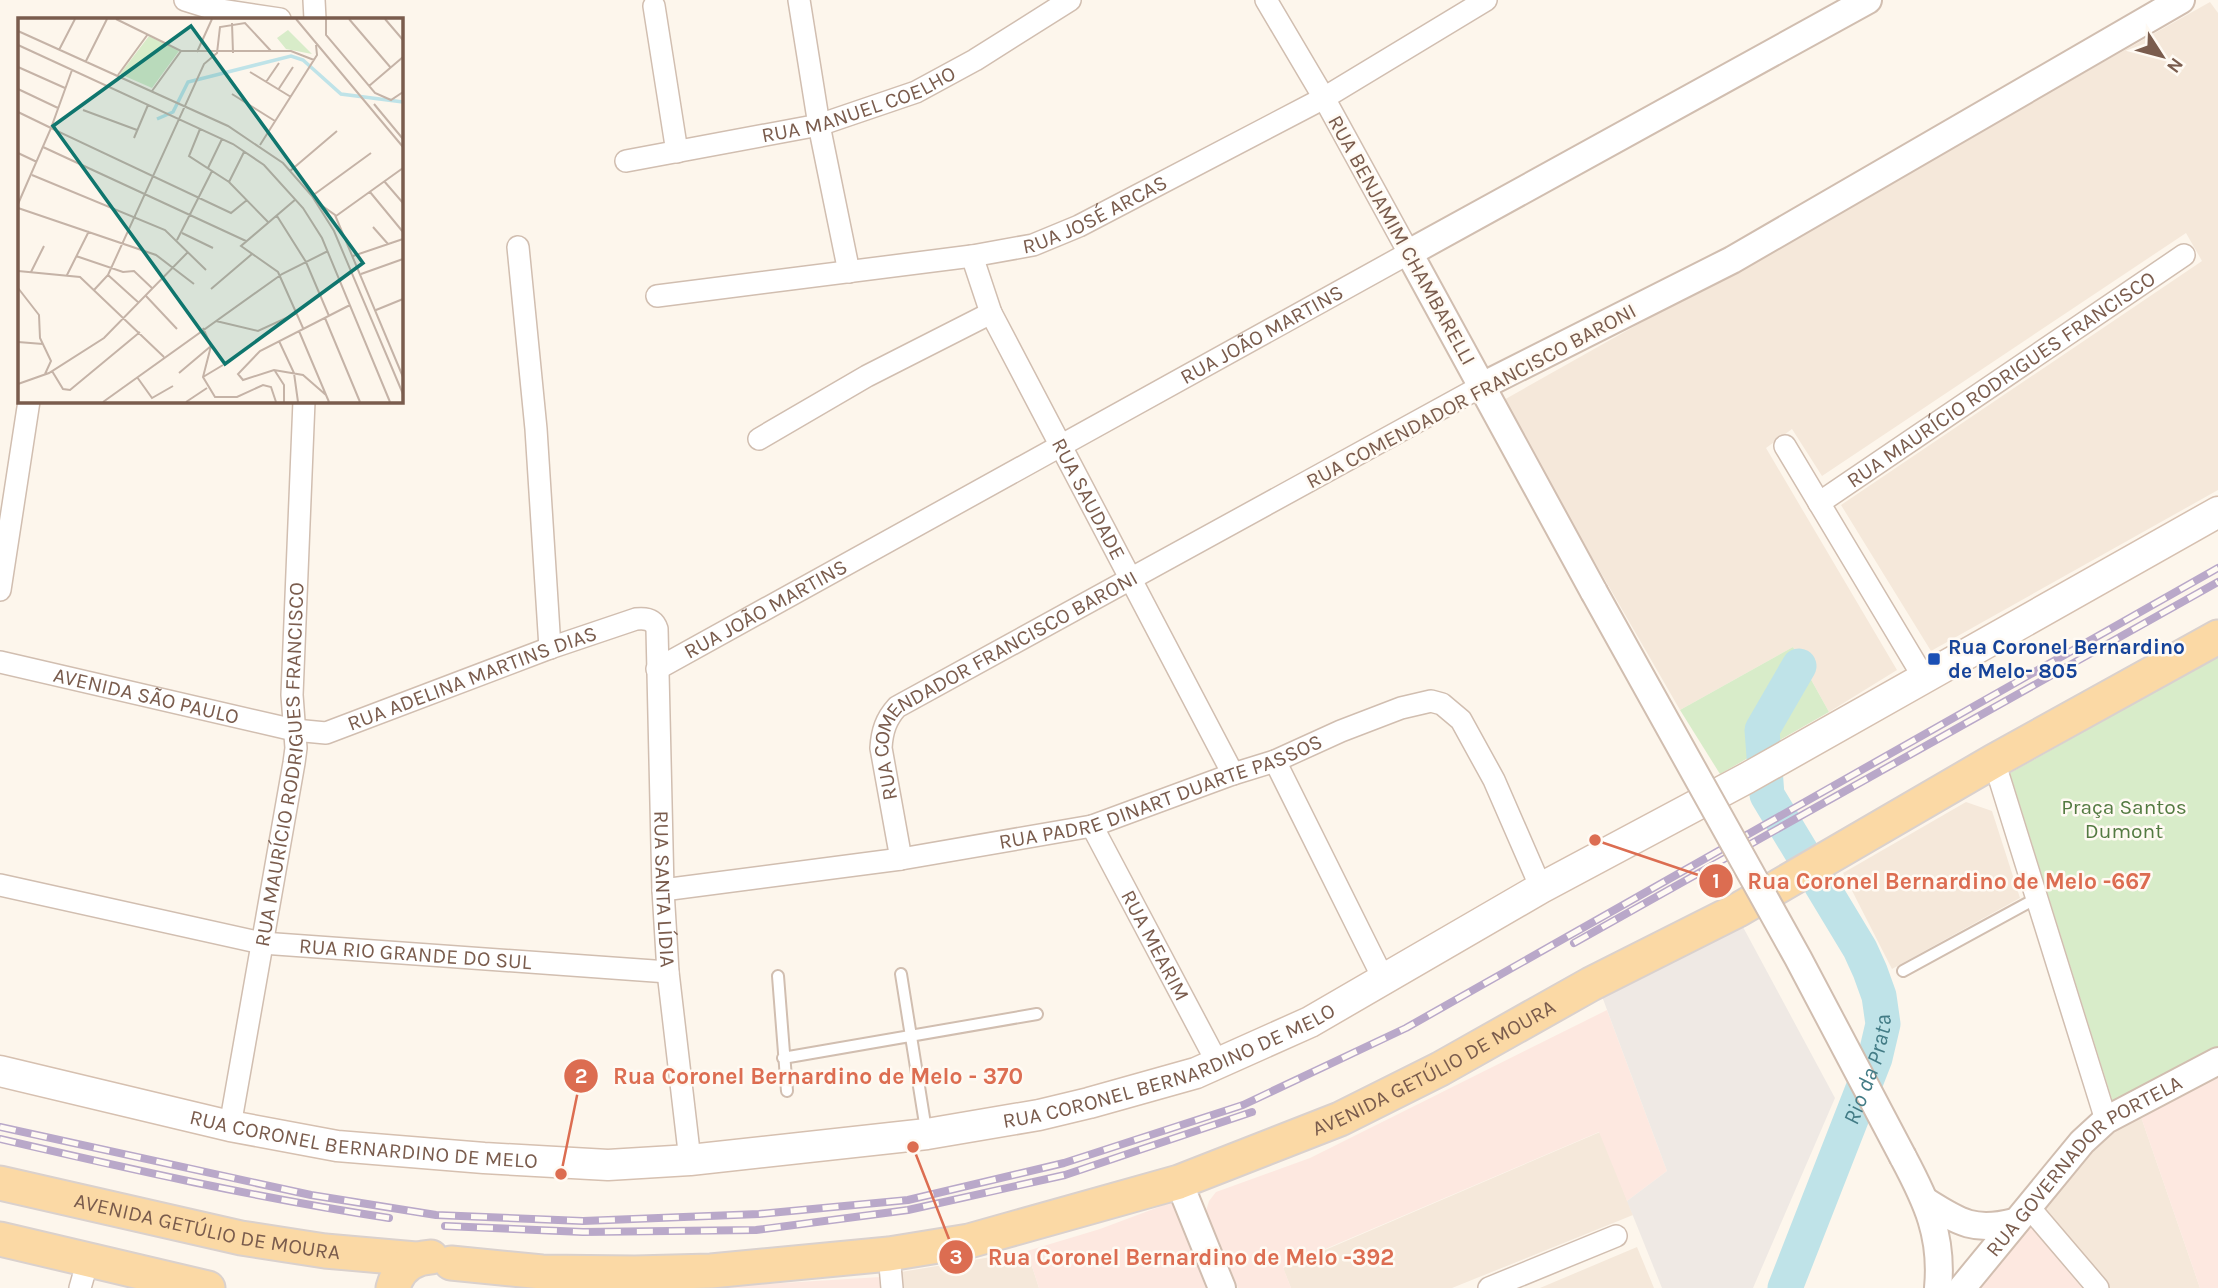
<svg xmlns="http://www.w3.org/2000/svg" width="2218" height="1288" font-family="Karla,sans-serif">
	<rect width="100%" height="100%" fill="#fdf6ec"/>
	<path fill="#f5e8da" d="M2210 2 2218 13V490L1931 651 1841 505 2202 261 2186 233 1822 476 1792 429 1766 448 1897 670 1829 712 1793 647 1680 710 1502 401Z
		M1966 802 1992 811 2020 898 1892 969 1843 873Z
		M2140 1114 2200 1288H2105L2042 1210 2091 1148Z
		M1600 1132 1633 1215 1452 1288H1291L1283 1268Z
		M1637 1247 1654 1288H1539H1540Z
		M1027 1251 1039 1288H903L901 1272Z"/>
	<path fill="#fde8e0" d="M1607 1010 1667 1171 1627 1201 1599 1132 1283 1267 1291 1288H1238L1206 1211 1209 1201 1216 1192 1310 1158Z
		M2218 1075V1288H2200L2140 1114Z
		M1172 1202 1178 1209 1211 1288H1039L1027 1251 1100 1229Z
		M2030 1226 2082 1288H1981Z
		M881 1277V1288H700Z"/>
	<path fill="#efe9e4" d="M1736 914 1835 1098 1753 1288H1662L1627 1201 1667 1171 1600 991Z"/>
	<path fill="#d8ecc9" d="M1793 647 1829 712 1720 774 1680 710Z
		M2218 656V1054L2115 1109 2010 773Z"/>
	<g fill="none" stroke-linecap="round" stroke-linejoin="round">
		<path stroke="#bfe3e8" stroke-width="35" id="s1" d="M1785 1288 1875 1058 1883 1024 1879 996 1870 971 1860 949 1767 795 1762 730 1799 666"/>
		<defs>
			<path id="service" d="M1903 971 2037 898
				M901 974 926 1130
				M778 976 787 1091
				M783 1058 1037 1014"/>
			<g id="minor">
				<path d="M185 0 214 9 280 19"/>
				<path d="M314 0 315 19"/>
				<path d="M799 0 819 125 849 272"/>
				<path d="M654 6 677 152"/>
				<path id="s2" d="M626 161 819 125 916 92 975 60 1070 0"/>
				<path d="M518 247 536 429 550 648"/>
				<path id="s3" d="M972 256 991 313 1233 774"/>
				<path id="s4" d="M657 296 972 256 1033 245 1079 226 1324 98 1486 0"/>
				<path d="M759 439 867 376 991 313"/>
				<path d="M1785 446 1924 678"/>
				<path id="s5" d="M1819 503 2184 255"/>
				<path d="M0 590 29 401"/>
				<path id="s6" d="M0 662 294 730 326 733 550 648 636 619C645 618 654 619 657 629L663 890 668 972 690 1160"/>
				<path id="s7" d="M657 669 1409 253 1324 98 1266 0"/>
				<path d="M1275 761 1383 978"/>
				<path d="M1994 761 2106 1120"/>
				<path id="s8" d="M1092 826 1218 1064"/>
				<path id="s9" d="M901 859 881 748C882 731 886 719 897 707L1482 386"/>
				<path id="s10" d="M0 885 262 943 668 972"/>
				<path id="s11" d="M663 890 901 859 1092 826 1233 774 1275 761 1341 731 1401 708 1431 701 1442 704 1461 720 1494 780 1541 888"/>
				<path id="s12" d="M230 1126 294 763 296 748 292 695 304 401"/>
				<path d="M2028 1206 2098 1288"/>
				<path d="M889 1254 892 1288"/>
				<path d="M80 1288 88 1260"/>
				<path d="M1489 1288 1616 1236"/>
			</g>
			<g id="tertiary">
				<path d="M1482 386 1732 260 2181 0"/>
				<path d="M1594 592 1409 253 1868 0"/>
				<path d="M1903 1157C1927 1202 1943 1236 1938 1288"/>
				<path d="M1179 1182 1222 1288"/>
				<path d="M1927 1202C1960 1223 1975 1232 2014 1222"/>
				<path id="s13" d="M1962 1288 2082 1142 2106 1120 2218 1061"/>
			</g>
			<g id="secondary">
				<path id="s14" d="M0 1071 230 1126 337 1146 484 1158 608 1165 690 1160 927 1134 1039 1115 1089 1103 1196 1073 1310 1022 1541 888 1747 778 2218 512"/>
			</g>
			<g id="primary">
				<path id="s15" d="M0 1183 241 1238 325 1251 416 1259"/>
				<path d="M0 1239 208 1288"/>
				<path id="s16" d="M451 1263 542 1272 635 1273 711 1271 889 1254 969 1241 1179 1182 1340 1119 1440 1069 1591 984 1738 910 1994 761 2218 637"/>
				<path d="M393 1288C398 1269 411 1258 431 1257"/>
			</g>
		</defs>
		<use href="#service" stroke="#d1beb0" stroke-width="14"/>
		<use href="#minor" stroke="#d1beb0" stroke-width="24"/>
		<use href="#tertiary" stroke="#d1beb0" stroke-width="30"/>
		<use href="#secondary" stroke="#d6c0b0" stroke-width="33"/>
		<use href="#primary" stroke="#dad1cd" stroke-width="37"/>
		<use href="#service" stroke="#fff" stroke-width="10"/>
		<use href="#minor" stroke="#fff" stroke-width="21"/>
		<use href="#tertiary" stroke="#fff" stroke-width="26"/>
		<use href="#secondary" stroke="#fff" stroke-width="30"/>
		<use href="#primary" stroke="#fbd9a5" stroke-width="33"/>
		<defs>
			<path id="rail" d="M1574 943 2218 582
				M0 1127 311 1195 436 1215 583 1221 759 1214 908 1200 1064 1163 1243 1105 1406 1028 2218 568
				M0 1139C129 1169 258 1198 389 1218
				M445 1226 583 1232 756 1230 908 1210 1065 1175 1252 1112"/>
		</defs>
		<use href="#rail" stroke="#b9a8c9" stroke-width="8"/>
		<use href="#rail" stroke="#fffaf3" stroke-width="5" stroke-dasharray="16" stroke-linecap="butt"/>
		<defs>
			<path id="tertiary-bridge" d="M1594 592 1798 958 1903 1157"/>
		</defs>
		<use href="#tertiary-bridge" stroke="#d1beb0" stroke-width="30" stroke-linecap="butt"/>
		<use href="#tertiary-bridge" stroke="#fff" stroke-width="26"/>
	</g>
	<rect fill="#1a4fb4" stroke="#fffaf3" stroke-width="2.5" x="1927" y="652" width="14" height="14" rx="3.5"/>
	<g text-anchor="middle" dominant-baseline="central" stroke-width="5" stroke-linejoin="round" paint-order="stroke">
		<g font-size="21" fill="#7a5c4d" stroke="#fffaf3">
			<text stroke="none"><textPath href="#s2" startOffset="240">RUA MANUEL COELHO</textPath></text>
			<text stroke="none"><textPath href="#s4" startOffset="448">RUA JOSÉ ARCAS</textPath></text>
			<text transform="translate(1402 240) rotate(61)">RUA BENJAMIM CHAMBARELLI</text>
			<text stroke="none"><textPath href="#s7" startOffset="691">RUA JOÃO MARTINS</textPath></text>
			<text stroke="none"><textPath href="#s5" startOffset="220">RUA MAURÍCIO RODRIGUES FRANCISCO</textPath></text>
			<text transform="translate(1471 396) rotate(-28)">RUA COMENDADOR FRANCISCO BARONI</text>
			<text stroke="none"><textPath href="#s3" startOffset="270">RUA SAUDADE</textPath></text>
			<text stroke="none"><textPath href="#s7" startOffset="124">RUA JOÃO MARTINS</textPath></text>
			<text stroke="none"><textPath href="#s6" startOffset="490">RUA ADELINA MARTINS DIAS</textPath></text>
			<text stroke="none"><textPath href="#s9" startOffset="245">RUA COMENDADOR FRANCISCO BARONI</textPath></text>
			<text stroke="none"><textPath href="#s6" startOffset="150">AVENIDA SÃO PAULO</textPath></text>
			<text stroke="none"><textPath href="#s12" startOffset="366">RUA MAURÍCIO RODRIGUES FRANCISCO</textPath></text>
			<text stroke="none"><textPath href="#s11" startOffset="509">RUA PADRE DINART DUARTE PASSOS</textPath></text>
			<text stroke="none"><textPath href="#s6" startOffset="950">RUA SANTA LÍDIA</textPath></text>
			<text stroke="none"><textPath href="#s8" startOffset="135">RUA MEARIM</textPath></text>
			<text stroke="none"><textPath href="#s10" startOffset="422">RUA RIO GRANDE DO SUL</textPath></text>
			<text stroke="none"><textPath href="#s14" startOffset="1190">RUA CORONEL BERNARDINO DE MELO</textPath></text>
			<text stroke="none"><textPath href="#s16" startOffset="1018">AVENIDA GETÚLIO DE MOURA</textPath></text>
			<text stroke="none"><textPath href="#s14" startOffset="371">RUA CORONEL BERNARDINO DE MELO</textPath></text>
			<text stroke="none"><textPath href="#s13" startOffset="175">RUA GOVERNADOR PORTELA</textPath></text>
			<text stroke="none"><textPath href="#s15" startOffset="212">AVENIDA GETÚLIO DE MOURA</textPath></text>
		</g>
		<g font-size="21" font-weight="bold" fill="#164399" stroke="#fffaf3" text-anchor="start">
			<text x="1948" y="647">Rua Coronel Bernardino<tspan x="1948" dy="24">de Melo- 805</tspan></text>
		</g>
		<g font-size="21" fill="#537a41" stroke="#fffaf3">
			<text x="2124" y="807">Praça Santos<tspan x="2124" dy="24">Dumont</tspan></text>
		</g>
		<g font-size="23" font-style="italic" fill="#437c86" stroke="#fffaf3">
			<text stroke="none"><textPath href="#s1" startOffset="234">Rio da Prata</textPath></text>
		</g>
	</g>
	<g transform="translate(18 18)">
		<rect width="385" height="385" fill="#fdf6ec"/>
		<path d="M270 12 294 36 268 31 259 20ZM131 18 161 33 134 70 102 56Z" fill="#d8ecc9"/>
		<path fill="none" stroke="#bfe3e8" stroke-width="3.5" d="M139 101 155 94 170 64 273 38 285 42 323 76 385 84"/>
		<path fill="none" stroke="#c5b3a7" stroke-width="2" d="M98 1 163 33H273L296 42M278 1 385 129M308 1V17L357 75 373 82 385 74M331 1 373 50M367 1 385 22M214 5 215 35M0 13 210 108 265 145 294 178 316 213 385 376M0 27 215 126 246 147 285 190 304 220 372 384M41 32 57 1M179 34 194 1M68 43 89 1M0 49 47 70M232 54 273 79M100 57 130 16M248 64 261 45M351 68 385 39M0 71 40 90M260 72 275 49M134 73 163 33M214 76 257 103M356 86 385 121M65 92 119 112M0 94 33 110 54 52M182 111 171 138 211 164 251 205M116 120 130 87M242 127 299 37 298 27M25 129 228 223M0 135 19 144M190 150 204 121M272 153 319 113M14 157 147 212 188 252M366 163 385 185M211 164 226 134M352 174 385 214M294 178 353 135M278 181 223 228 260 254 285 310M0 186 33 110 213 195 229 182M303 187 317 197 385 359M0 190 138 237 176 266M259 198 288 244 311 298M318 198 385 150M355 209 370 226M164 215 195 230M159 222 194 153M58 238 105 254 116 253 135 271M335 238 385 221M0 253 62 259 146 339M13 254 26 228M343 256 385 241M49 257 71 213M90 257 121 285M0 270 21 297 22 320 33 343 27 356M193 271 234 236M76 272 90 257 186 46 199 35 202 9 227 5 253 33M128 278 159 311M358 292 385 281M307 300 342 384M198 303 240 313 279 295M185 310 193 328 185 359 197 379H219L245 367 253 369 258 384M281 313 311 384M261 323 276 355 280 384M0 324 25 326M34 353 45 371 52 372 122 314M257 353 266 367V384M161 355 193 328M119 359 134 380 155 368M185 359 205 347M0 366 31 355 86 320 170 234M308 377 285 357 256 352 225 362 220 356 242 333 332 287M85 384 264 256 310 233M168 384 189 370"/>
		<path fill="#0f766e" fill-opacity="0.15" stroke="#0f766e" stroke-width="3.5" d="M173 8 345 245 207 346 35 108Z"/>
		<rect width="385" height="385" fill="none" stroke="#7a5c4d" stroke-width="3.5"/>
	</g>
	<path fill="none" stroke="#dc6d51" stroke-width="2.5" d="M1595 840L1716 881M561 1174L581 1076M913 1147L956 1257"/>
	<g fill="#dc6d51" stroke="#fffaf3" stroke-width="2.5">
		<circle cx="1595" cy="840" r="7"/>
		<circle cx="561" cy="1174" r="7"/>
		<circle cx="913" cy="1147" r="7"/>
		<circle cx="1716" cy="881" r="18"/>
		<circle cx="581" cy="1076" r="18"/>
		<circle cx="956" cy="1257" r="18"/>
	</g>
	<g font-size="21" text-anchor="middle" font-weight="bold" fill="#fff">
		<text x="1716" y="888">1</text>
		<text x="581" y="1083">2</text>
		<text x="956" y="1264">3</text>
	</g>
	<g font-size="23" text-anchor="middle" font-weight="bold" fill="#dc6d51" stroke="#fffaf3" stroke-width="5" stroke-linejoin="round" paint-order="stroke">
		<text x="1949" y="889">Rua Coronel Bernardino de Melo -667</text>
		<text x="818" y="1084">Rua Coronel Bernardino de Melo - 370</text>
		<text x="1191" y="1265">Rua Coronel Bernardino de Melo -392</text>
	</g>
	<g transform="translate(2162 56) rotate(126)" stroke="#fffaf3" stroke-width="5" paint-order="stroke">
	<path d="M0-5L12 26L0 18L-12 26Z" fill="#7a5c4d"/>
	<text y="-10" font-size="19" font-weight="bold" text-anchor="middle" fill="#7a5c4d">N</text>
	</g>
</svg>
